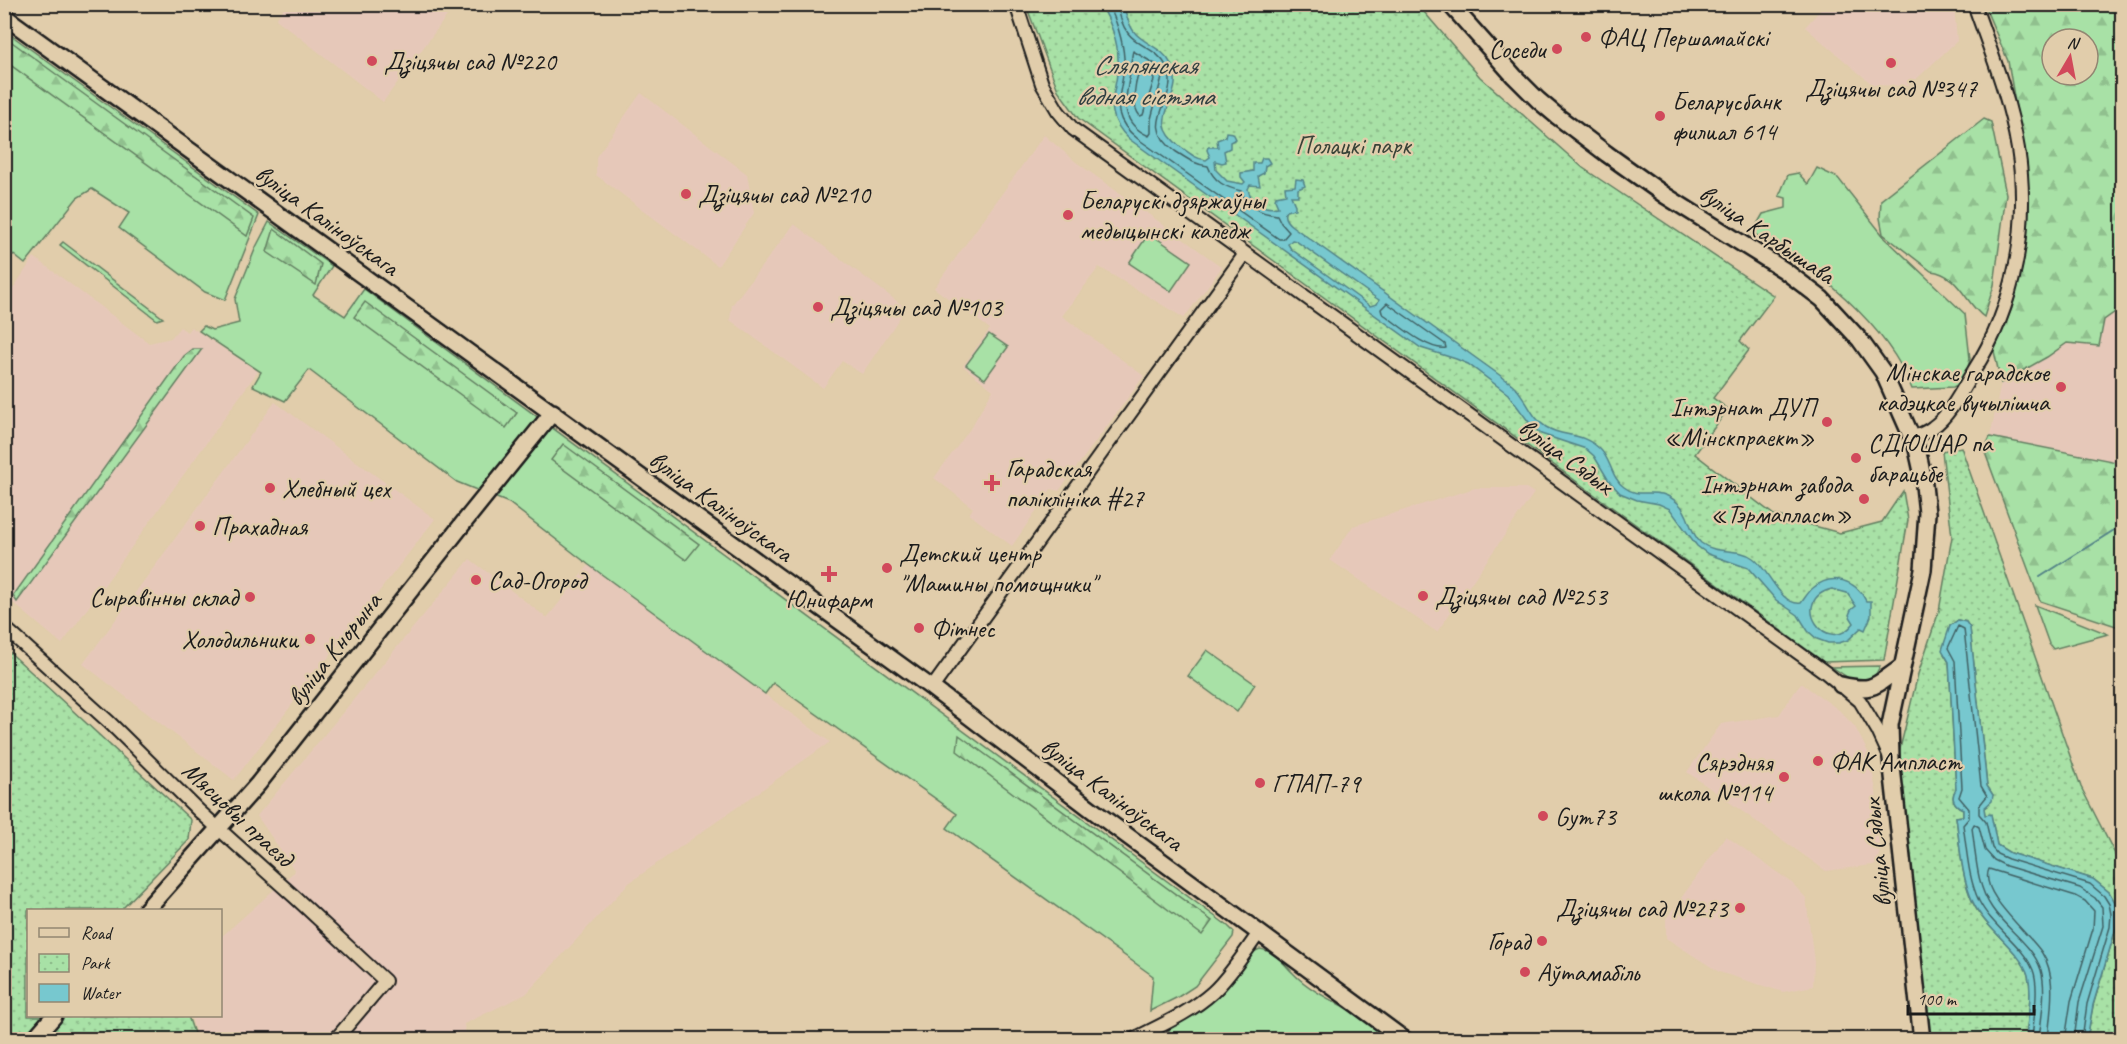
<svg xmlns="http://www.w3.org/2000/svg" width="2127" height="1044" font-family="Caveat,sans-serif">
	<defs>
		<pattern id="forest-firs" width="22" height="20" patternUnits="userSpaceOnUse" patternTransform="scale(1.5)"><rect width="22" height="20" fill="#a8e1a6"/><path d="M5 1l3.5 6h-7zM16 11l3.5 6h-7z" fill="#90c08e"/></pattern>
		<pattern id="park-dots" width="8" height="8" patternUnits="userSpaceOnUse" patternTransform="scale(1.5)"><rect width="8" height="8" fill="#a8e1a6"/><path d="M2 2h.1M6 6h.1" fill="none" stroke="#90c08e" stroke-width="1.8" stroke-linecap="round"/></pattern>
	</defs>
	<rect width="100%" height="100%" fill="#e1cdab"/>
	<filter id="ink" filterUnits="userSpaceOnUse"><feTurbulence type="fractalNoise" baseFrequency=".0167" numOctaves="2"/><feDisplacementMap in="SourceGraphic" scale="12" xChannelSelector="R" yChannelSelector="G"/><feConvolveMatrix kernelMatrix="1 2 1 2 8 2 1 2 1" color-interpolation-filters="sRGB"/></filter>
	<g filter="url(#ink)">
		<path fill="#e6c8b9" d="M287 4H455V5L383 102 276 19Z
			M1826 4 1954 5 1957 41 1909 86 1873 85 1805 27Z
			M641 93 747 174 754 213 718 266 596 175V157Z
			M1044 135 1076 162 1222 267 1184 318 1099 267 1062 316 1144 376 1059 491 1051 489 1012 546 969 514 973 508 934 478 970 429 993 390 963 366 990 329 934 288Z
			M794 224 906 308 862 374 842 361 823 388 730 320 732 305Z
			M34 257 149 343 171 338 180 327 187 332 191 327 258 371 62 644 5 596 4 318 12 309 4 302Z
			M2122 307V463L1990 437 2001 383 2047 357 2067 343 2099 346 2104 320Z
			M275 402 435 519 234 780 83 664Z
			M1475 488H1526L1534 493 1437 632 1330 560 1353 526Z
			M470 559 547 618 589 565 830 742 629 883 526 994 464 1024 466 1039H197L191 1016H220L221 937 295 871 257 816Z
			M1801 683 1839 710 1855 727 1869 754 1876 791 1880 864 1826 871 1687 772 1721 724 1779 715Z
			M1726 836 1791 882 1806 898 1814 962 1813 986 1783 992 1719 972 1666 938V919Z"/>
		<path fill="#a8e1a6" stroke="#627e61" stroke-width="1.5" d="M4 30 259 215 225 300 205 292 119 228 129 213 92 189 77 198 25 264 5 248Z
			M1817 168 1838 178 1885 238 1965 314 1970 359 1966 375 1961 383 1953 387 1912 389C1888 326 1812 262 1752 233L1763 214 1786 208V198L1779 196 1788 175 1798 173 1808 184Z
			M269 222 332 266 313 295 345 316 364 289 1228 926 1234 932 1233 937 1195 986 1178 997 1150 1011 1153 976 947 828 957 814 773 683 765 694 589 565 509 503 457 482 309 370 285 401 253 386 261 372 199 331 204 326 212 330 239 323 235 299 256 247Z
			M1149 233 1191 262 1171 291 1129 263Z
			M63 242 163 318 157 320 60 245Z
			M989 334 1008 347 985 379 966 365Z
			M2035 605 2108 634 2053 649 2049 644Z
			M1207 650 1255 684 1237 712 1188 676Z
			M1880 666 1876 674 1867 681H1853L1832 667Z
			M1260 949C1274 951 1284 964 1293 973 1307 988 1327 998 1344 1007 1360 1015 1375 1029 1389 1039L1177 1040 1169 1032V1028L1199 1011 1213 1000 1253 952Z"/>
		<path fill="url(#forest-firs)" stroke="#627e61" stroke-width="1.5" fill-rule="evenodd" d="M1984 5H2122V307L2104 320 2099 346 2067 343 2047 357 2001 383 1994 351 2012 308 2023 263 2029 208 2028 179 2008 61ZM2052 39H2088V75H2052Z
			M5 37 254 218 247 236 5 61Z
			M1984 119 1991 122 2006 194 1994 285 1984 317C1965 303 1959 274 1931 271L1883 234 1880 218 1881 200Z
			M274 229 321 264 316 285 267 252Z
			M365 302 517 413 506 428 354 317Z
			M193 349H202L17 602 13 596 184 356Z
			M1990 437 2122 463V628L2040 601 1984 450Z
			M563 444 699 544 686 560 551 460Z
			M959 735 1212 921 1202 935 957 751Z"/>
		<path fill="url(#park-dots)" stroke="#627e61" stroke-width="1.5" d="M1026 5H1418L1480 77 1583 168 1774 296 1740 341 1749 350 1713 398 1728 409 1695 454 1774 515 1840 533 1882 522 1903 491 1908 520 1884 660 1824 662 1078 118 1058 90Z
			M1961 447 2081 787 2116 856 2122 862V1009L2116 1039H2087L2093 1006 2116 928 2115 902 2109 892 2093 879 2010 853 1997 845 1991 815H1985L1984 808 1987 806 1993 795 1987 786 1970 628 1966 622 1958 620 1950 626 1944 654 1949 662 1956 789C1950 798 1954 805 1963 809V816L1956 817C1960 845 1961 877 1973 903 1985 929 2021 950 2028 975 2033 995 2027 1020 2026 1039H1930L1899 753 1918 674 1939 611 1952 537 1942 451Z
			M4 647 191 820 189 840 123 908 124 910H28V1016H188L196 1039H5Z"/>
		<path fill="#77c8cf" stroke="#538387" stroke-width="1.5" fill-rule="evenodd" d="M1101 5H1123C1127 15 1128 26 1136 34 1147 45 1164 49 1171 64 1189 98 1141 118 1181 147 1189 153 1196 159 1206 160L1210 157 1207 150 1208 147H1218L1217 140 1225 137 1226 132 1233 133 1236 139 1230 142V148L1224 151 1226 162 1222 163 1215 161 1216 170 1227 181 1243 184 1245 182 1241 177V173L1253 171V163H1260L1262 158H1267L1270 163 1265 166 1264 173 1258 176 1260 186 1250 185 1248 189C1251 203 1264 210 1278 207L1275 200 1276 196 1286 194 1285 187 1295 186 1296 179 1303 180 1305 186 1298 189V196H1291L1295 205V209L1286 211C1282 217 1287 222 1292 226L1512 384C1526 396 1530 417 1546 427 1564 438 1581 431 1600 449 1611 459 1611 478 1624 487 1641 501 1657 483 1679 504 1690 514 1689 532 1701 543 1717 555 1738 547 1753 558 1769 569 1780 606 1801 603 1805 598 1808 592 1813 588 1832 572 1856 580 1866 601H1871V616L1865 630 1861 628 1848 640 1839 643H1828L1817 639 1808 631 1798 615 1776 600 1748 568 1708 554 1697 546 1670 509 1659 504 1637 500 1620 493 1609 481 1594 456 1586 449 1541 434 1531 425 1508 394 1468 364 1456 359 1421 348 1129 139C1099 110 1119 92 1118 59 1118 42 1110 20 1101 5ZM1292 240 1296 241 1376 298 1379 300 1377 304 1370 306 1291 249 1288 244ZM1832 589 1847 593 1856 606 1851 610 1849 615 1854 623C1826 659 1788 599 1832 589Z
			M1958 620 1966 622 1970 628 1987 786 1993 795 1992 801 1984 808 1985 815 1991 814 1997 845 2010 853 2093 879 2109 892 2115 902 2117 914 2116 928 2093 1005 2087 1039H2026C2027 1020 2033 995 2028 975 2021 951 1985 929 1973 902 1961 877 1960 845 1956 817L1963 816V809C1954 805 1950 798 1956 789L1949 662 1942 650 1950 626Z"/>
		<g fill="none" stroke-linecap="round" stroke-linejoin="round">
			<path stroke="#406164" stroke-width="1.5" d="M1108 4C1116 19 1123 41 1124 58 1126 92 1103 112 1138 139L1279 239H1283L1289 232 1281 223 1277 215C1260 213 1248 208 1241 191 1225 187 1214 182 1208 166 1195 165 1186 158 1175 151 1135 122 1182 99 1167 67 1154 41 1122 50 1118 4
				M1133 51 1155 64 1162 77 1151 119V133L1149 136C1119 123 1125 101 1130 74 1131 67 1131 58 1133 51Z
				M1142 67 1150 71 1154 80 1143 115 1140 116C1130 105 1135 79 1142 67Z
				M1387 303 1445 344 1446 348C1427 351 1398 324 1382 313L1381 309Z
				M2032 1040C2033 1020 2040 988 2033 970 2023 945 1992 927 1979 901 1968 878 1967 850 1963 825L1969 818V809L1959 797 1962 788 1955 661 1948 648 1958 626 1964 629 1981 786 1987 796 1979 806V814L1986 822 1992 848 1997 854 2008 859 2090 884 2104 896 2109 904 2111 914 2110 927 2087 1004 2082 1040
				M2039 1040C2041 1018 2047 991 2041 970 2033 945 2006 929 1992 908 1976 885 1976 855 1972 828L1974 824 1979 827 1985 850 1994 860 2006 866 2080 888 2095 898 2102 907 2103 926 2079 1002 2074 1040
				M2048 1040C2050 1011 2058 978 2042 953 2030 934 1978 893 1989 869L2076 896 2085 901 2094 911 2093 929 2071 1001 2065 1040"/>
			<path stroke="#538387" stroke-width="2" d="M2040 577 2122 525"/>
			<defs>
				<path id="minor" d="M1016 4 1042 84 1058 111 1073 129 1825 672 1860 701 1878 731 1890 757
					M1913 438C1919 435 1927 432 1933 427 1950 415 1962 390 1973 372 2015 307 2030 225 2018 149 2010 99 1991 52 1974 4
					M4 627 109 722 199 811 297 899 385 981 335 1040
					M932 688 1245 254
					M1132 1040C1159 1026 1190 1013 1213 992 1231 975 1245 952 1259 933"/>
				<path id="major" d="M1450 4 1514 76 1538 100 1557 116 1607 154 1666 196 1784 270 1822 299 1860 340 1883 372 1917 449 1923 476 1927 513 1923 570 1890 725 1891 758 1922 1040
					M4 16 932 688 1099 815 1405 1040
					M1841 685C1875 693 1875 685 1902 667
					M146 910 258 784 465 521 553 412
					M33 1040 54 1016"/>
			</defs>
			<use href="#minor" stroke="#1c1c1c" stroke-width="16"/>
			<use href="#major" stroke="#1c1c1c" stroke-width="20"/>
			<use href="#minor" stroke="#e1cdab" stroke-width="12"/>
			<use href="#major" stroke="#e1cdab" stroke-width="15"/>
		</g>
	</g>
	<g fill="#d1495b" stroke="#e1cdab" stroke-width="2">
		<circle cx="1586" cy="37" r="6"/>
		<circle cx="1557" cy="49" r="6"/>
		<circle cx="372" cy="61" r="6"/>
		<circle cx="1891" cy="63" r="6"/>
		<circle cx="1660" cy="116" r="6"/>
		<circle cx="686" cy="194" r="6"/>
		<circle cx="1068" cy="215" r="6"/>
		<circle cx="818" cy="307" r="6"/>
		<circle cx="2061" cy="387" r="6"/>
		<circle cx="1827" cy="422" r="6"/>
		<circle cx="1856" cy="458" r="6"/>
		<path d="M989 474h6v6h6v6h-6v6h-6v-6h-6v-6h6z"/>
		<circle cx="270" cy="488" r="6"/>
		<circle cx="1864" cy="499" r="6"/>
		<circle cx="200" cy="526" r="6"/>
		<circle cx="887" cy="568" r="6"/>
		<path d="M826 565h6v6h6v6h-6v6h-6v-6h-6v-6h6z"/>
		<circle cx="476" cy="580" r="6"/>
		<circle cx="1423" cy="596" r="6"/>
		<circle cx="250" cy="597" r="6"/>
		<circle cx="919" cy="628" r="6"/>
		<circle cx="310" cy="639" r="6"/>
		<circle cx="1818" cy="761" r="6"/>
		<circle cx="1784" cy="777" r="6"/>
		<circle cx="1260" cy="783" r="6"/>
		<circle cx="1543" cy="816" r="6"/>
		<circle cx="1740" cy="908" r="6"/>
		<circle cx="1542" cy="941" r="6"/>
		<circle cx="1525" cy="972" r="6"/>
	</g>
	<g text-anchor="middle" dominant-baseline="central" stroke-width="4.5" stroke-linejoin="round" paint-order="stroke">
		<g font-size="26" fill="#1c1c1c" stroke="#e1cdab" text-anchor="start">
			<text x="1598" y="37">ФАЦ Першамайскі</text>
			<text x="1545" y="49" text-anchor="end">Соседи</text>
			<text x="384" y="61">Дзіцячы сад №220</text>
			<text x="1891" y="88" text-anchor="middle">Дзіцячы сад №347</text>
			<text x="1672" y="101">Беларусбанк<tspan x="1672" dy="30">филиал 614</tspan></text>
			<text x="698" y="194">Дзіцячы сад №210</text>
			<text x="1080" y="200">Беларускі дзяржаўны<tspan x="1080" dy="30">медыцынскі каледж</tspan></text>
			<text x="830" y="307">Дзіцячы сад №103</text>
			<text x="2049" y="372" text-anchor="end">Мінскае гарадское<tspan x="2049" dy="30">кадэцкае вучылішча</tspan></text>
			<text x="1815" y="407" text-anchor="end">Інтэрнат ДУП<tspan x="1815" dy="30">«Мінскпраект»</tspan></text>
			<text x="1868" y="443">СДЮШАР па<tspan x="1868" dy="30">барацьбе</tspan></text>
			<text x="1006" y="468">Гарадская<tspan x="1006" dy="30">паліклініка #27</tspan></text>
			<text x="1852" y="484" text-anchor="end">Інтэрнат завода<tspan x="1852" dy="30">«Тэрмапласт»</tspan></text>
			<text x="282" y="488">Хлебный цех</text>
			<text x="212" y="526">Прахадная</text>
			<text x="899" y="553">Детский центр<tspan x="899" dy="30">"Машины помощники"</tspan></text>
			<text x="488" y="580">Сад-Огород</text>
			<text x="1435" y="596">Дзіцячы сад №253</text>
			<text x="238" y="597" text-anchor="end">Сыравінны склад</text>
			<text x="829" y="599" text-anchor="middle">Юнифарм</text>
			<text x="931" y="628">Фітнес</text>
			<text x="298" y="639" text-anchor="end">Холодильники</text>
			<text x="1830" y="761">ФАК Ампласт</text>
			<text x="1772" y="762" text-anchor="end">Сярэдняя<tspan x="1772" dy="30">школа №114</tspan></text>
			<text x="1272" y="783">ГПАП-79</text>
			<text x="1555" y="816">Gym73</text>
			<text x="1728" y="908" text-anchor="end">Дзіцячы сад №273</text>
			<text x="1530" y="941" text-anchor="end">Горад</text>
			<text x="1537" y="972">Аўтамабіль</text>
		</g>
		<g font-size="26" fill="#384338" stroke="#e1cdab">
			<text x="1353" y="145">Полацкі парк</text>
		</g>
		<g font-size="26" fill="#1c1c1c" stroke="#e1cdab">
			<text transform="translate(327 220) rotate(36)">вуліца Каліноўскага</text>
			<text transform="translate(1767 234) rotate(34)">вуліца Карбышава</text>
			<text transform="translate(1566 456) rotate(36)">вуліца Сядых</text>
			<text transform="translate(721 506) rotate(36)">вуліца Каліноўскага</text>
			<text transform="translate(334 649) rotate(-52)">вуліца Кнорына</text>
			<text transform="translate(1112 794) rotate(37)">вуліца Каліноўскага</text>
			<text transform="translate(238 814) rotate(43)">Мясцовы праезд</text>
			<text transform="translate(1877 853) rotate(-96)">вуліца Сядых</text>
		</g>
		<g font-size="27" font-style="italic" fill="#2e3e40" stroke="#e1cdab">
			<text x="1145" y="65">Сляпянская<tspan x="1145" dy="31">водная сістэма</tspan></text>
		</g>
	</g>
	<rect width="2127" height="1044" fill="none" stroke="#e1cdab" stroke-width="24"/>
	<rect x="12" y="12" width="2103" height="1020" fill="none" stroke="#1c1c1c" stroke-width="2" filter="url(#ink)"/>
	<rect x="27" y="909" width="195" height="108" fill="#e1cdab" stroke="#928672" stroke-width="1.5"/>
	<rect x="39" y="928" width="30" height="9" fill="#e1cdab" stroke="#928672" stroke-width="1.5"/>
	<text x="81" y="939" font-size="18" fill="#1c1c1c">Road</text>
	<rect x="39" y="954" width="30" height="18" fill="url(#park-dots)" stroke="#928672" stroke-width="1.5"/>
	<text x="81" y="969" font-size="18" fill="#1c1c1c">Park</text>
	<rect x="39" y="984" width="30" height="18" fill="#77c8cf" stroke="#928672" stroke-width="1.5"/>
	<text x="81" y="999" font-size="18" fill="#1c1c1c">Water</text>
	<g transform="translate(2070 57) rotate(10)"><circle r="28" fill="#e1cdab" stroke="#928672" stroke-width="1.5"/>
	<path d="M0-4.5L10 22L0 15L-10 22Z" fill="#d1495b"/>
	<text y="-9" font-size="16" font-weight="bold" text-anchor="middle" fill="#1c1c1c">N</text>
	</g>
	<path d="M1908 1005v9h126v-9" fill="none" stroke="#1c1c1c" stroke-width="3"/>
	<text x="1917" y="1005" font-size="18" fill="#1c1c1c" stroke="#e1cdab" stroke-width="4.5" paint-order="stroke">100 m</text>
</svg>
